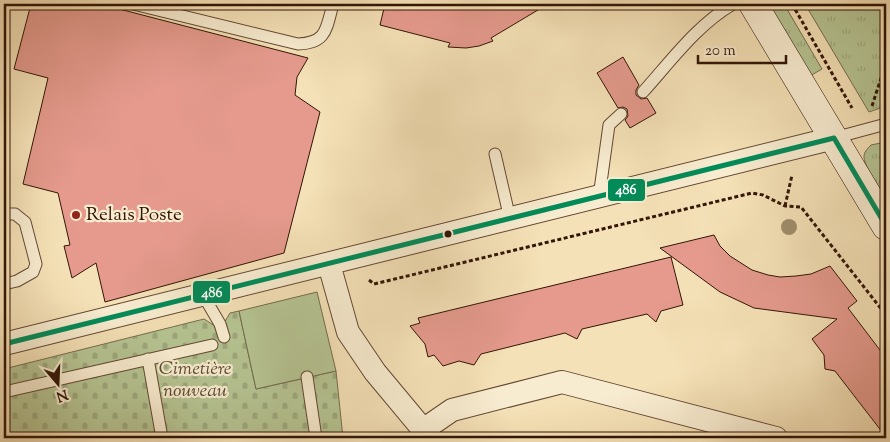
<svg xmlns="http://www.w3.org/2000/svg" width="890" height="442" font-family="'Sorts Mill Goudy',serif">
	<defs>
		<pattern id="grass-tufts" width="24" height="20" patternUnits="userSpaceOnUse" patternTransform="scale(1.25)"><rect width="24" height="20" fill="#b6c493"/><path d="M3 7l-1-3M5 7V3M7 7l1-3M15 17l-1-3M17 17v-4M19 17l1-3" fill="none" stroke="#9da87d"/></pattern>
		<pattern id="cemetery-stones" width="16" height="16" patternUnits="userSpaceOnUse" patternTransform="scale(1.25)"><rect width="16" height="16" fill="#b6c493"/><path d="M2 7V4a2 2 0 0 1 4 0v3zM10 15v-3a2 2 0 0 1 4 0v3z" fill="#9da87d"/></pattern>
	</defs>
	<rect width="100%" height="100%" fill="#f5e1b7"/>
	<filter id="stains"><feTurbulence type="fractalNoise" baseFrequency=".004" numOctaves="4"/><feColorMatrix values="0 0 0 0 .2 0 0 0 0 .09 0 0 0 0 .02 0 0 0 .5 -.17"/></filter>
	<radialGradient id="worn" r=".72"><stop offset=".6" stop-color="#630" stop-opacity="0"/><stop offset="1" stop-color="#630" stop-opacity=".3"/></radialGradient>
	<path fill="url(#grass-tufts)" stroke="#746c4c" d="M767 4H784L822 69 810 76Z
		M805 4H886V106L869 112Z
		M886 142V198C880 188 863 166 864 155 865 151 868 148 871 145Z"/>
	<path fill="url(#cemetery-stones)" stroke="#746c4c" d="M239 311 256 389 336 371 343 438H4V369L204 319 215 326 224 323 230 313Z"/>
	<path fill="#b6c493" stroke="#746c4c" d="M317 292 336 371 256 389 239 311Z"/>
	<path fill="#e59a8d" stroke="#321505" d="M31 4H100L308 58 297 77 295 95 320 112 284 253 105 302 96 263 72 278 64 246 70 245 58 193 23 184 48 78 14 69Z
		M385 4H548L491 38 493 41 479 46 466 48 448 47 450 43 380 25Z
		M623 57 639 85 636 90V95L641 99 647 98 656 113 630 128 625 120 628 116 627 109 623 107 618 108 597 73Z
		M714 235 720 246 730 256 752 270 768 275 780 277 796 276 811 274 830 266 857 301 848 308 886 358V437L835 371 825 369 824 355 812 339 837 319 754 308 720 292 660 248Z
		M671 257 683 305 661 311 656 322 647 314 582 329 577 339 565 333 481 354 474 365 459 361 443 366 434 355 428 357 425 344 410 326 420 323 418 318Z"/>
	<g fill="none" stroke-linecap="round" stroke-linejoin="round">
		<defs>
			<path id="lane" d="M133 4 298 44C327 43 326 29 333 4
				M643 92C671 61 697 25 733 4
				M834 138 886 124
				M495 154 510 219
				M599 197 609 125 621 114
				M4 214H15L25 222 36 264 33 272 17 281 4 284
				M203 295 220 324 224 337
				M148 359 162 438
				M307 377 316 438
				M4 392 212 345"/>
			<path id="street" d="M329 264 348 332 375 372 430 438
				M4 344 834 138
				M423 430 452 410 562 382 776 438"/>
			<path id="secondary" d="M753 4 886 226"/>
		</defs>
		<use href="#lane" stroke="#634832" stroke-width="13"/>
		<use href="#street" stroke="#634832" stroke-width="24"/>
		<use href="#secondary" stroke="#321505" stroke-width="29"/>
		<path stroke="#321505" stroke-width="3" stroke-dasharray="4 2.5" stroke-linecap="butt" d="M792 4 852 108
			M872 106 886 63
			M785 206 792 175
			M369 280 374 284 752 193 763 195 785 206 801 207 886 315"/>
		<use href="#lane" stroke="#f8ecd0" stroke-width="11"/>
		<use href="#street" stroke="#f8ecd0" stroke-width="22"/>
		<use href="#secondary" stroke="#f8ecd0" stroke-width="28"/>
		<defs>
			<path id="bus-1" d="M834 138 886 226
				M4 344 834 138"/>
		</defs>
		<use href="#bus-1" stroke="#f8ecd0" stroke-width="9"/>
		<use href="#bus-1" stroke="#008b59" stroke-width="5"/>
	</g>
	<circle fill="#a08e6d" cx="789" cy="227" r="8"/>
	<circle fill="#8f2418" stroke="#f8ecd0" stroke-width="2" cx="76" cy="215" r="5"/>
	<circle fill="#321505" stroke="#f8ecd0" stroke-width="2" cx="448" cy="234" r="4.5"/>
	<g text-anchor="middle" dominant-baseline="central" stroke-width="4.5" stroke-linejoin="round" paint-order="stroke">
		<g font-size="19" fill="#321505" stroke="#f8ecd0" text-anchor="start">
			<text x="86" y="215">Relais Poste</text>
		</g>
		<g font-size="19" font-style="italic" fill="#5a4a30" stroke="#f8ecd0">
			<text x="195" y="369">Cimetière<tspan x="195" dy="22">nouveau</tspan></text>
		</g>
	</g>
	<g stroke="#f8ecd0" stroke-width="2">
		<rect x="607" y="178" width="39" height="24" rx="5" fill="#008b59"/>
		<rect x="192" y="280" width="39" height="24" rx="5" fill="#008b59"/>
	</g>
	<g font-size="14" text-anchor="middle" font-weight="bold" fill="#fff">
		<text x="626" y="194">486</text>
		<text x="212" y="297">486</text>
	</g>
	<rect width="890" height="442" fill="none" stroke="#f5e1b7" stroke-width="20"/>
	<rect x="5" y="5" width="880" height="432" fill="none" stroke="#321505" stroke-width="2.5"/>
	<rect x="10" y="10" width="870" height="422" fill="none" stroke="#321505"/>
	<g transform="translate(58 384) rotate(161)" stroke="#f8ecd0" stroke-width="4" paint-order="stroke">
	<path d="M0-4L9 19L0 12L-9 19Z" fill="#321505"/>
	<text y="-8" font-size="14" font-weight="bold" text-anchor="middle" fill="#321505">N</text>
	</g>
	<path d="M698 55v8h88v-8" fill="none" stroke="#321505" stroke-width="2.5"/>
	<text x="705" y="55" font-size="15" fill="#321505" stroke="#f8ecd0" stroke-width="4" paint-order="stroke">20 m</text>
	<rect width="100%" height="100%" filter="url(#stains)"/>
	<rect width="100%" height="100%" fill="url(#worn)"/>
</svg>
